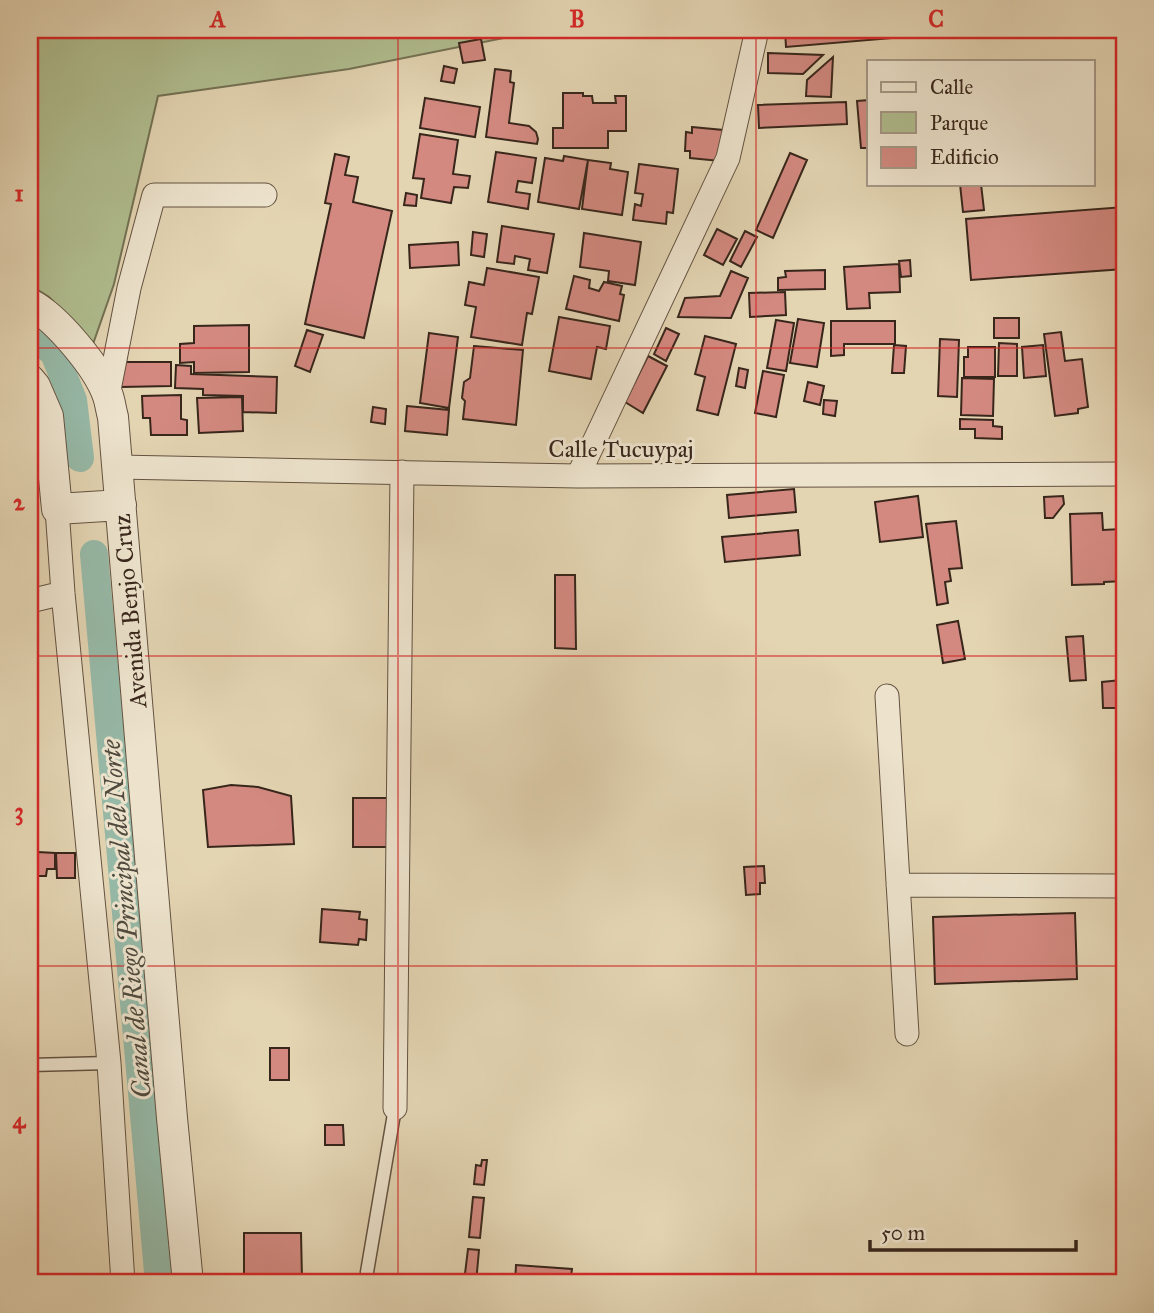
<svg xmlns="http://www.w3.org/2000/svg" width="1154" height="1313" font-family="'IM FELL Great Primer',serif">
	<rect width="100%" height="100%" fill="#e3d4b2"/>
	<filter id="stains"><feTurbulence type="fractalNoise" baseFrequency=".00286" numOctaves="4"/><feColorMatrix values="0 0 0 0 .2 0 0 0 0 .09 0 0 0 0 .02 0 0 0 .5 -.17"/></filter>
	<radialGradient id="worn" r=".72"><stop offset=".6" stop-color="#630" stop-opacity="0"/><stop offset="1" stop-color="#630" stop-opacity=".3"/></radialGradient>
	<path fill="#b0bd8f" stroke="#747255" stroke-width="2" d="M30 30H539V31L349 69 158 96 114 284 93 344 49 297 30 285Z"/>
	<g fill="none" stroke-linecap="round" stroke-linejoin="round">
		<path stroke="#96b9a7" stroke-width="28" d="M30 333 54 353 73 400 80 458
			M94 554 159 1283"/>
	</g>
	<path fill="#d38980" stroke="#38261b" stroke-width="2" d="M785 30H987L786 47Z
		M481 39 485 60 463 63 459 43Z
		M768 53 823 55 803 74 768 73Z
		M833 57 831 97 806 96 807 80Z
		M444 66 457 69 454 83 441 81Z
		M495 69 511 71 510 82 514 83 509 123 529 126 536 132 538 139 537 144 486 137Z
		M563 93H583V96H592L593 103H616L615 96H626V131H608V148H553V128H563Z
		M425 98 480 107 475 137 420 128Z
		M869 100V148H861L857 101Z
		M846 102 847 124 759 128 758 105Z
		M692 127 723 130 720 161 690 158V151H685L686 132 692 133Z
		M420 134 458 140 453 174 470 176 468 188 454 187 451 203 421 198 424 179 413 178Z
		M496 152 536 158 532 183 518 181 516 192 530 194 528 209 488 202Z
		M790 153 807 160 773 238 756 230Z
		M335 154 349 157 345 175 358 177 353 202 392 211 364 338 305 324 331 204 325 203Z
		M564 156 588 160 579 209 538 202 545 158 563 161Z
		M588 160 611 163 610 169 628 172 622 215 582 209Z
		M639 164 678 169 673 213 667 212 666 224 633 220 635 204 641 206 643 194 635 193Z
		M960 184H981L984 210 963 212Z
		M406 193 417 195 416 206 404 205Z
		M1124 207V269L971 280 966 219Z
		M502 226 554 234 547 273 528 270 530 259 515 256 514 264 497 262Z
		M717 229 737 239 723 265 704 255Z
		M745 231 757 237 741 267 730 261Z
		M473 232 487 234 484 257 471 255Z
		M584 233 641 242 635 285 608 281 609 271 580 267Z
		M458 242 459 265 410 268 409 245Z
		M910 260 911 276 901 277 899 261Z
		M899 264 900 292 869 293 870 308 847 309 844 267Z
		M487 268 539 277 532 314 527 313 522 345 471 337 476 307 465 305 469 282 484 285Z
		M825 270V289L778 290V278L786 277 785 271Z
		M731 271 748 278 731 318 678 317 685 298 720 296Z
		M574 276 590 280 589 288 599 291 604 282 622 286 620 294 624 295 619 321 566 309Z
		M785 292 786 315 750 317 749 293Z
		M559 317 610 326 606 349 597 347 591 379 549 371Z
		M994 318H1019V338H994Z
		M798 319 824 323 817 367 790 363Z
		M776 320 794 323 786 371 767 368Z
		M831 321H895V344H844V355L831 356Z
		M249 325V372L194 373V362L180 363V344L194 343V326Z
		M666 328 679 334 666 361 654 354Z
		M307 330 323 335 310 372 295 366Z
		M1061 332 1065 361 1082 359 1088 407 1078 409V413L1055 416 1044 334Z
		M429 333 458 337 449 408 420 403Z
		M705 336 736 344 718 415 697 410 705 377 695 374Z
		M940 339 959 340 957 397 938 396Z
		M999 343 1017 344V376H998Z
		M894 345 906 346 904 373H892Z
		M1043 345 1046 376 1024 378 1022 347Z
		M474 346 523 350 516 425 463 419 465 401 462 398 464 382 470 378Z
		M968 347H995V377H964V357H968Z
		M648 356 667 366 643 413 625 402Z
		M121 362H171V386L121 387Z
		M176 365 191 366V374L277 377 276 413 243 412V396L203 395V389L175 388Z
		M739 368 748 370 745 388 736 386Z
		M763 371 784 375 776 417 755 413Z
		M962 378 994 379 993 416 961 415Z
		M808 382 824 386 820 405 804 401Z
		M181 395V419L187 420V435H151L150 418H143L142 396Z
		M242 397 243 431 199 433 197 398Z
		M824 400 837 401 835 416 823 414Z
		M407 406 449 410 447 435 405 431Z
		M373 407 386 409 385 424 371 422Z
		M960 419 993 420V426L1002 427V439L975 438V429H960Z
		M794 489 796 512 729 518 727 495Z
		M918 496 923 537 880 542 875 502Z
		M1063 496 1064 504 1053 518H1045L1044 497Z
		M1102 513 1103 530 1121 529 1122 548H1124V581L1104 582V584L1072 585 1070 514Z
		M956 521 962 568 949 569 951 581 945 582 948 603 937 605 926 524Z
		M798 530 800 555 725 562 722 537Z
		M555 575H575L576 649 555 648Z
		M958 621 965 659 943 663 937 625Z
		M1083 636 1086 680 1070 681 1066 637Z
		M1121 680 1122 708H1103L1102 682Z
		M231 785 258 787 291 796 294 844 208 847 203 790Z
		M353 798H388V847H353Z
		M38 852 55 853V869H47L46 876H37Z
		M56 853H75V878H57Z
		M764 866 765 883H760V894L746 895 744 867Z
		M322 909 360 912 359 919 367 920 366 940 359 939 358 945 320 942Z
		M1075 913 1077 979 935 984 933 917Z
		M270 1048H289V1080H270Z
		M325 1125H343L344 1145H325Z
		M482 1160H487L484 1185 474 1184 476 1165 481 1166Z
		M473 1197 484 1198 480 1238 469 1237Z
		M244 1233H301L302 1279H244Z
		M468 1249 479 1250 476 1283 464 1282Z
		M516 1265 572 1269 570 1283H515Z"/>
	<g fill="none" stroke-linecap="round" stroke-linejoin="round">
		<defs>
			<path id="service" d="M30 1065 109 1063
				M367 1272 395 1108"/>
			<path id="minor" d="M108 395 129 288 154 195H265
				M118 467 578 476 1124 474
				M578 476 728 158 757 30
				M57 509 63 593 109 1063 123 1283
				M30 601 63 593
				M887 696 907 1034
				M898 885 1124 886
				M395 1108 402 472"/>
			<path id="tertiary" d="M30 304C56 317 98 367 108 396 110 402 111 410 113 417L172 1118 188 1283
				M30 380 35 386 48 416 57 509 121 505"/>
		</defs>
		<use href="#service" stroke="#635241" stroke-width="15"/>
		<use href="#minor" stroke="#635241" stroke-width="25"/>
		<use href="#tertiary" stroke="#635241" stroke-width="32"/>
		<use href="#service" stroke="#ede3cd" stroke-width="12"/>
		<use href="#minor" stroke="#ede3cd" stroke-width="23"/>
		<use href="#tertiary" stroke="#ede3cd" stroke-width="30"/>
	</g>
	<path fill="none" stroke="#d62828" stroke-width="2" stroke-opacity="0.55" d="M398 30V1283M756 30V1283M30 348H1124M30 656H1124M30 966H1124"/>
	<g text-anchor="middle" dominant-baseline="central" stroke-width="6" stroke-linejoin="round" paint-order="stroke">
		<g font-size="24" fill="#38261b" stroke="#ede3cd">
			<text x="621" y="449">Calle Tucuypaj</text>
			<text transform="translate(130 611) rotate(-95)">Avenida Benjo Cruz</text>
		</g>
		<g font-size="26" font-style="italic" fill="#504b3e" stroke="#ede3cd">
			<text transform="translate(126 919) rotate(-95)">Canal de Riego Principal del Norte</text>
		</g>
	</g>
	<rect width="1154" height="1313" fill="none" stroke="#e3d4b2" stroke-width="77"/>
	<rect x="867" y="60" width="228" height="126" fill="#ede3cd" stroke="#a59786" stroke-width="2"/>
	<rect x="881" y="82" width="35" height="10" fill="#ede3cd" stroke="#a59786" stroke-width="2"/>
	<text x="930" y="94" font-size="21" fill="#38261b">Calle</text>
	<rect x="881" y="112" width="35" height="21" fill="#b0bd8f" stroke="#a59786" stroke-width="2"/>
	<text x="930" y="130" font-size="21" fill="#38261b">Parque</text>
	<rect x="881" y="147" width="35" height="21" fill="#d38980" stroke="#a59786" stroke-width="2"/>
	<text x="930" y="164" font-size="21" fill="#38261b">Edificio</text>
	<path d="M870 1240v10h206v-10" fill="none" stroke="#38261b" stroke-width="3.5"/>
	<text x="881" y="1240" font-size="21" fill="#38261b" stroke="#ede3cd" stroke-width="5" paint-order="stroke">50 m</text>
	<rect x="38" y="38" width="1078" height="1236" fill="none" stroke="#d62828" stroke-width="2.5"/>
	<g font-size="23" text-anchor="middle" font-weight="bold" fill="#d62828">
		<text x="218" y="27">A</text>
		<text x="577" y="27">B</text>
		<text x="936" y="27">C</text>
		<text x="19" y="201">1</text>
		<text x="19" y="510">2</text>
		<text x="19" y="819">3</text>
		<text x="19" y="1128">4</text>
	</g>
	<rect width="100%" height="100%" filter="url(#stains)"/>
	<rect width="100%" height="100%" fill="url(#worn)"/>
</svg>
